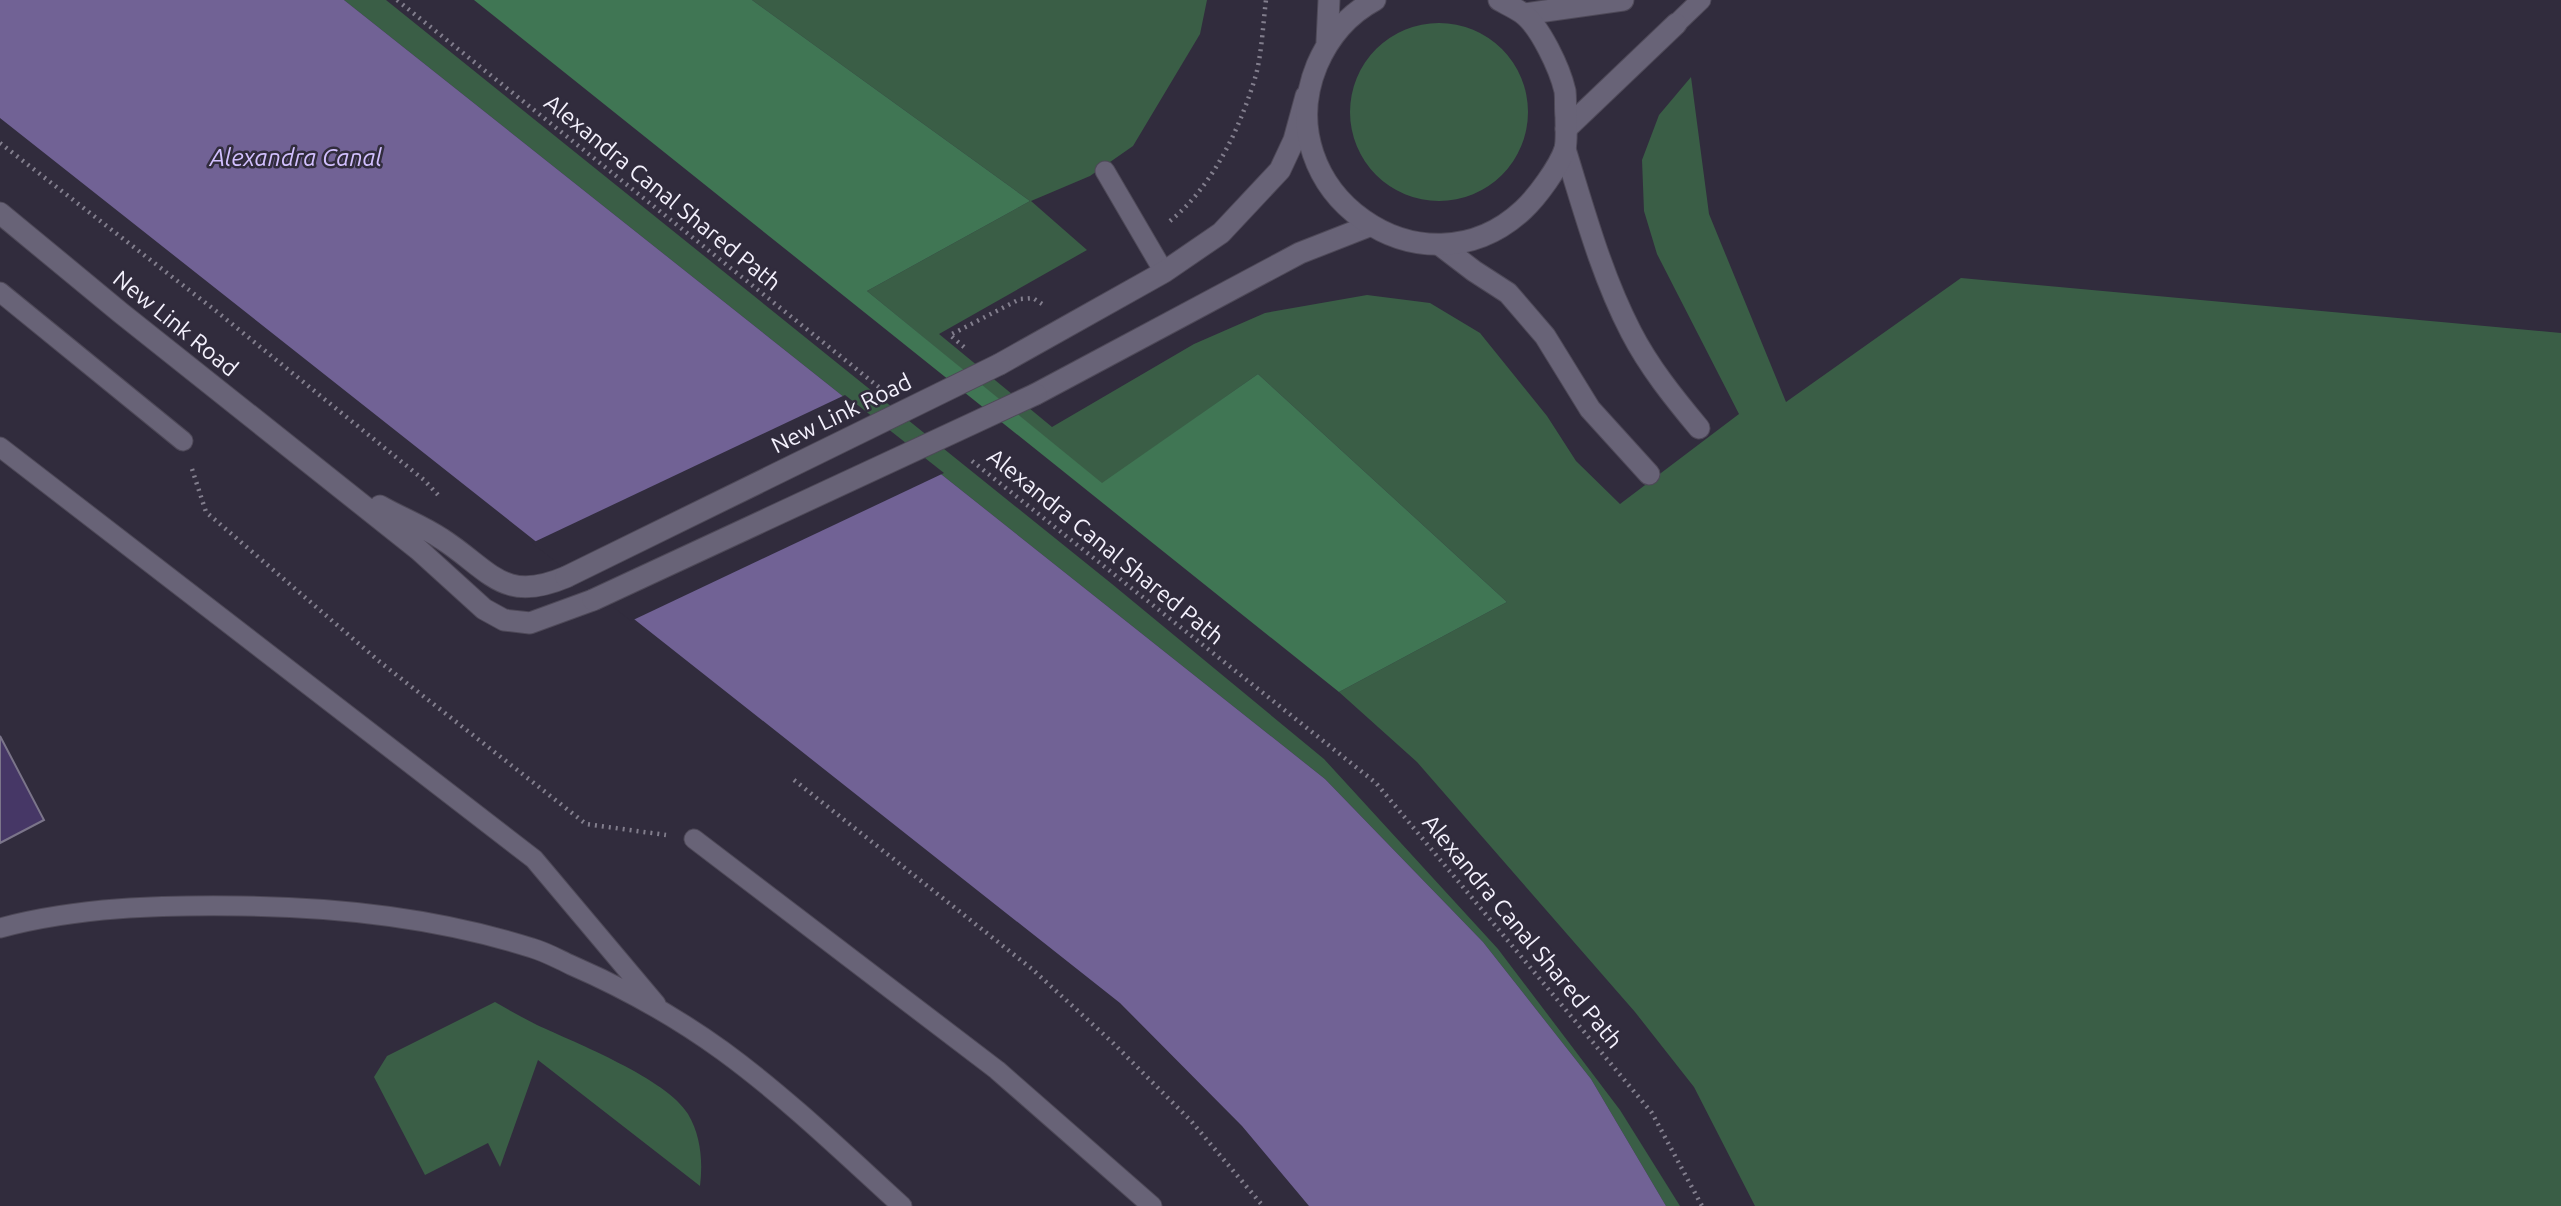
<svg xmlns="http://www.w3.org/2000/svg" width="2561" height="1206" font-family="Ubuntu,sans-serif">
	<rect width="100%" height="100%" fill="#312c3d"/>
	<path fill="#3a5e46" d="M344 0H386L1112 584 1324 759 1498 949 1620 1110 1680 1206H1666L1591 1079 1483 942 1325 779Z
		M752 0H1207L1200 34 1133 146 1090 176 1031 201 1087 250 939 334 1052 427 1194 344 1265 313 1367 295 1430 303 1480 333 1547 416 1576 461 1620 504 1739 414 1657 254 1644 211 1642 160 1659 115 1691 77 1709 214 1786 402 1961 278 2561 333V1206H1755L1694 1087 1635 1012 1417 762 1339 692 1507 602 1258 374 1102 484 867 291 1030 201Z
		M1350 112a89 89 0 1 1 178 0a89 89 0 1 1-178 0Z
		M495 1002C509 1010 523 1018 537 1025 576 1043 667 1079 688 1114 701 1136 703 1162 700 1186L538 1060 500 1167 488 1143 425 1175 374 1077 387 1056Z"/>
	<path fill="#407654" d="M474 0H752L1030 201 867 291 1102 483 1258 374 1507 602 1339 692Z"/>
	<path fill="#716295" d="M0 0H344L1325 779 1483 942 1591 1079 1666 1206H1309L1242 1126 1120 1003 0 118Z"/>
	<path fill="#312c3d" d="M845 395 944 473 631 621 532 543Z"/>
	<path fill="#463766" stroke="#7b758a" stroke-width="2" d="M0 736 44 820 0 843Z"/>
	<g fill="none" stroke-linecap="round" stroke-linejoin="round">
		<defs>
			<path id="service" d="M1676 24 1701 0
				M1105 171 1164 272
				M0 292 183 441
				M0 447 534 859 656 1004
				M694 839 997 1070 1152 1206
				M0 928C78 907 160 905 241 906 339 907 438 918 532 948 546 952 558 959 571 965 624 988 676 1017 723 1051 786 1097 844 1153 902 1206"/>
			<path id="minor" d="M1524 14 1623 0
				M1566 129 1676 24
				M1565 149C1584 210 1601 274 1631 332 1649 367 1674 398 1699 428
				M0 213 121 313 419 550 484 609 504 620 530 623 593 600
				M1440 245 1474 271 1508 293 1545 336 1590 409 1649 474
				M1000 364 1164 272 1221 233 1280 170 1294 140 1306 96
				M1036 394 1300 253 1369 226
				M380 506C401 518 423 526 442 539 490 570 503 604 566 577"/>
			<path id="tertiary" d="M1375 0C1347 15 1329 37 1317 65 1265 191 1423 303 1523 210 1537 197 1559 167 1565 149 1567 140 1566 127 1566 117 1565 109 1566 99 1565 91 1560 69 1540 26 1522 13 1515 8 1506 4 1499 0
				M1327 42 1329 0"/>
		</defs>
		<use href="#service" stroke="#4e4958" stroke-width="21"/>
		<use href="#minor" stroke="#4e4958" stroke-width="23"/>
		<use href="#tertiary" stroke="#4e4958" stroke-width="23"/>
		<path stroke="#827e8d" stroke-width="4.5" stroke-dasharray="2 5" stroke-linecap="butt" d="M397 0 880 388
			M0 143 216 311 424 480 441 498
			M1170 221C1214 185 1240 128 1256 75 1262 51 1263 24 1266 0
			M964 347 950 335 1020 299 1033 298 1042 304
			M972 461 1376 783 1652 1113 1702 1206
			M192 469 206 512 380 662 586 824 666 835
			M794 780 1032 969 1112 1042 1191 1121 1263 1206"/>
		<use href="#service" stroke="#686377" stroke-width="19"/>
		<use href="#minor" stroke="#686377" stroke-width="21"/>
		<use href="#tertiary" stroke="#686377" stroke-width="21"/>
		<defs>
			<path id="minor-bridge" d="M566 577 1000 364
				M593 600 1036 394"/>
		</defs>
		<use href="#minor-bridge" stroke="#4e4958" stroke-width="23" stroke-linecap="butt"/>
		<use href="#minor-bridge" stroke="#686377" stroke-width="21"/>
	</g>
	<g text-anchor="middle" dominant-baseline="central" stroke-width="5" stroke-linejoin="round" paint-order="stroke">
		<g font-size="23" fill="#f4f1fd" stroke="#312c3d">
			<text transform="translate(663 192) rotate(39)">Alexandra Canal Shared Path</text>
			<text transform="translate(176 323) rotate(39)">New Link Road</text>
			<text transform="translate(841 413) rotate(-26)">New Link Road</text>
			<text transform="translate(1106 546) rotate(39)">Alexandra Canal Shared Path</text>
			<text transform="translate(1523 931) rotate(50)">Alexandra Canal Shared Path</text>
		</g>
		<g font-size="24" font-style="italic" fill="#d2c0fe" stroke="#312c3d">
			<text x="296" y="157">Alexandra Canal</text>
		</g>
	</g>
</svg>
